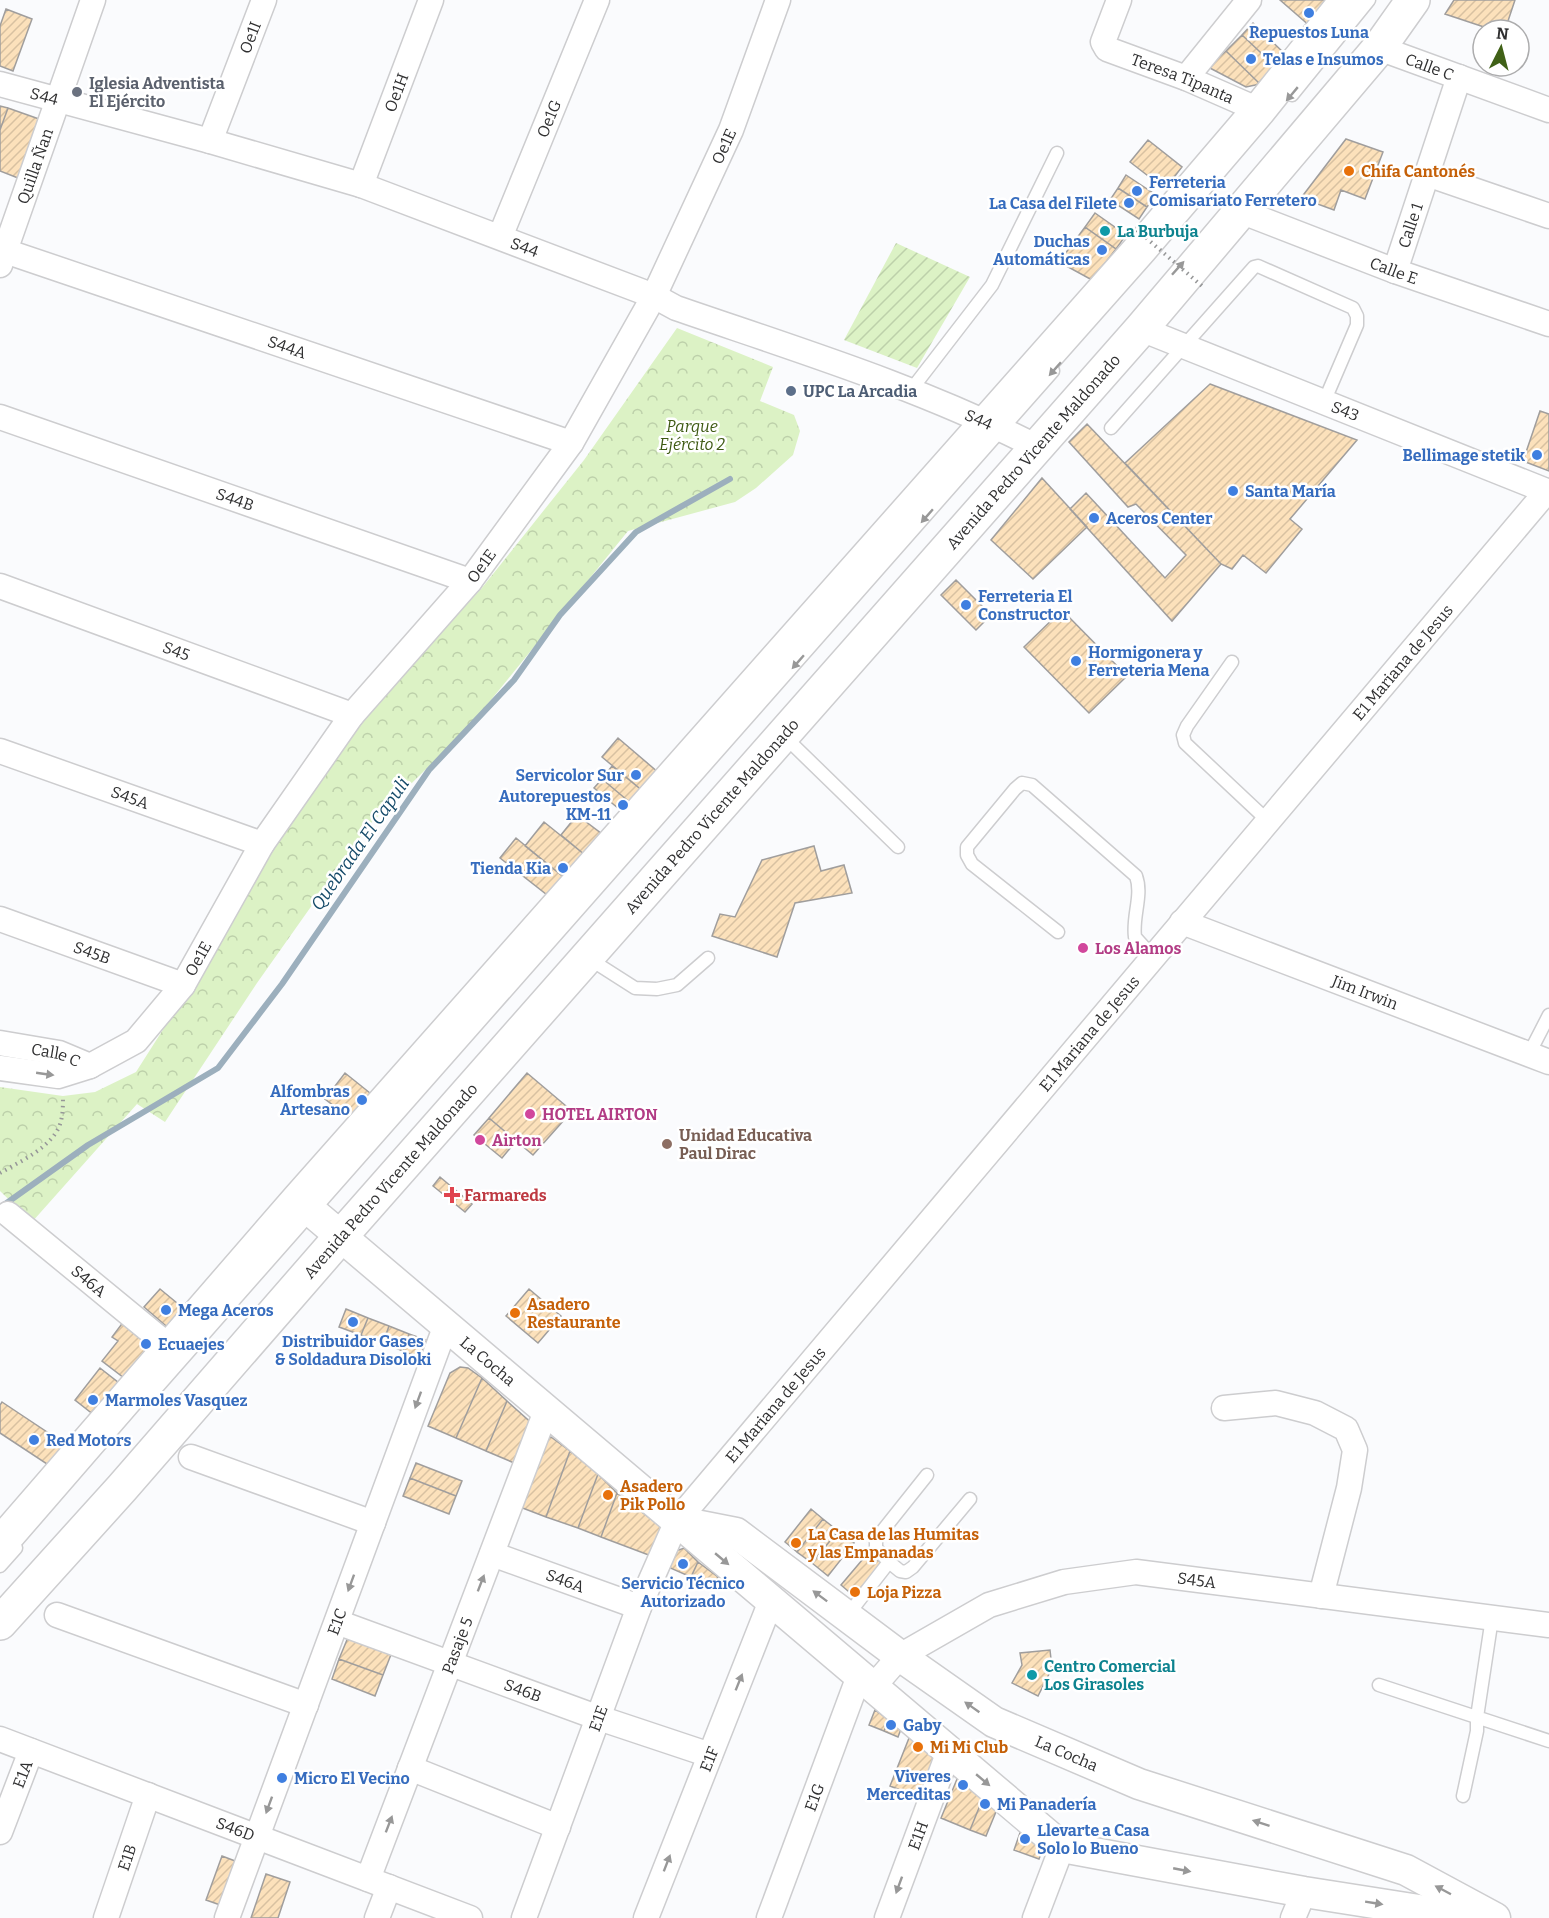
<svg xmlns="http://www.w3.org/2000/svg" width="1549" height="1918" font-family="Bitter,serif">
	<defs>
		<pattern id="park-crowns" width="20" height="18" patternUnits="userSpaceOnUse" patternTransform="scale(1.5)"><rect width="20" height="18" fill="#dcf2c5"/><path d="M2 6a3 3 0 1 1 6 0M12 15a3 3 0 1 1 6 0" fill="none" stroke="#bdd0aa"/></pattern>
		<pattern id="garden-furrows" width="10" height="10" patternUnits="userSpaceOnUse" patternTransform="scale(1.5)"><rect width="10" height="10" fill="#dcf2c5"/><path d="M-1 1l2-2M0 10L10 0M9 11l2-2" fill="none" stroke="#bdd0aa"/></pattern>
		<pattern id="building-hatch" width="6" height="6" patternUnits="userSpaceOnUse" patternTransform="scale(1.5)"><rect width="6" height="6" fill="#fce1bb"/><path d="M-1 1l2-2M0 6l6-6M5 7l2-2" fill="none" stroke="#d8c1a1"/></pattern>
	</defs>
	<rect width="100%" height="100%" fill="#fafbfd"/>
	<path fill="url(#park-crowns)" d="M677 328 773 367 760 401 794 415 800 431 793 455 756 488 735 502 628 531 469 727 368 826 257 983 165 1122 137 1104 32 1222 0 1191V1087L63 1096 95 1092 136 1072 220 940 271 852 358 721 481 589 584 460Z"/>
	<path fill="url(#garden-furrows)" d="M896 243 970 277 917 368 844 340Z"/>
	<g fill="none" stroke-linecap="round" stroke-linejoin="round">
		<path stroke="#9cafbd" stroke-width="6" d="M1 1207 88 1145 218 1068 282 984 429 770 514 680 560 615 636 532 730 479"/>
	</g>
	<path fill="url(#building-hatch)" stroke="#a09e9d" stroke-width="1.5" d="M1280 0H1334L1311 27Z
		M1454 0H1515L1505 30H1493L1445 14Z
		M6 9 32 19 13 71 0 66V26Z
		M1253 23 1287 56 1276 67 1242 35Z
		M1242 35 1276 67 1260 84 1226 51Z
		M1226 51 1260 84 1246 87 1208 67Z
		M0 106 8 108 0 130Z
		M8 108 39 119 18 178 0 171V130Z
		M1346 139 1383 152 1365 199 1341 190 1334 210 1301 198Z
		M1148 140 1182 167 1165 189 1130 162Z
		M1126 175 1156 195 1147 207 1118 188Z
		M1118 188 1147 207 1139 219 1110 200Z
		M1095 213 1126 235 1116 249 1085 227Z
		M1085 227 1116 249 1092 280 1059 262Z
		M1210 384 1357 440 1290 519 1302 529 1266 573 1243 555 1232 569 1221 564 1125 463Z
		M1540 411 1549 414V471L1523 461Z
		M1087 424 1221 564 1172 621 1070 509 1086 493 1165 578 1186 555 1136 504 1128 507 1069 442Z
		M1042 478 1087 527 1033 579 991 540Z
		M956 580 991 615 976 630 941 595Z
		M1062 610 1127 676 1089 713 1024 647Z
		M618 738 659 773 644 792 602 757Z
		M612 766 644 792 633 805 602 779Z
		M602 779 633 805 625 814 594 788Z
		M577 815 602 834 585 855 561 835Z
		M544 822 585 855 566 879 525 846Z
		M516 838 566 879 551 898 500 858Z
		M814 846 821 871 844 865 852 893 795 903 777 957 712 936 720 914 735 917 762 860Z
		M345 1073 375 1097 355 1122 325 1099Z
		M527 1073 572 1111 533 1155 489 1118Z
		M489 1118 516 1141 502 1158 474 1135Z
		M440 1177 472 1204 465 1212 433 1186Z
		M160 1289 188 1312 172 1331 144 1307Z
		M529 1289 561 1316 538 1343 506 1316Z
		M346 1309 368 1318 361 1335 339 1327Z
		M127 1317 159 1341 128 1381 102 1361 118 1341 112 1337Z
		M368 1318 389 1326 383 1343 361 1335Z
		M389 1326 409 1334 403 1351 383 1343Z
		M409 1334 426 1340 420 1358 403 1351Z
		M460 1367 468 1368 482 1378 456 1438 428 1426 450 1373Z
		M100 1368 119 1383 94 1415 75 1400Z
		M482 1378 507 1401 486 1451 456 1438Z
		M507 1401 536 1427 519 1465 486 1451Z
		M2 1402 68 1446 53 1468 0 1433V1405Z
		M551 1437 570 1451 546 1517 520 1507 545 1439Z
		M570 1451 598 1474 578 1528 546 1517Z
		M416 1463 462 1481 456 1496 410 1478Z
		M598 1474 617 1493 601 1537 578 1528Z
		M410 1478 456 1496 449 1514 403 1496Z
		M617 1493 664 1529 654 1557 601 1537Z
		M811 1509 823 1519 797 1552 785 1542Z
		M823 1519 838 1531 812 1563 797 1552Z
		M838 1531 854 1543 828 1576 812 1563Z
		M684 1548 698 1562 691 1577 668 1567 676 1551Z
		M868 1553 883 1564 855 1597 841 1585Z
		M698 1562 718 1577 713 1587 691 1577Z
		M349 1635 392 1652 383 1675 339 1659Z
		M1050 1650 1052 1668 1038 1696 1012 1683 1022 1665 1020 1653Z
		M339 1659 383 1675 375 1696 332 1679Z
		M875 1710 889 1720 884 1731 869 1725Z
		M889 1720 901 1729 898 1737 884 1731Z
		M911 1733 938 1755 921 1798 890 1786Z
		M963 1777 985 1793 970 1830 941 1818 957 1779Z
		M985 1793 998 1807 986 1836 970 1830Z
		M1021 1830 1043 1848 1039 1859 1014 1850Z
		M222 1856 243 1864 226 1907 206 1900Z
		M266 1874 290 1882 278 1918H251Z"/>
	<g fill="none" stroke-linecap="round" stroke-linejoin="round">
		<defs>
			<path id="service" d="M1292 95 1369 0
				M911 390 992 285 1057 153
				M1111 428 1254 267 1258 266 1353 308 1357 316V325L1324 402
				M1232 662 1187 726 1183 735 1185 743 1268 821
				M784 736 898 847
				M1058 932 972 864 967 855V847L1015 789 1022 783 1032 785 1136 876C1143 895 1132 917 1135 937L1153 957
				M588 958 635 988 657 989 677 985 708 958
				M1529 1054 1549 1015
				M146 1400 1053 371
				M889 1562 900 1571 906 1572 913 1567 970 1499
				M0 1566 16 1548
				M847 1616 889 1562 876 1548V1539L927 1475
				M1379 1685 1549 1741
				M1463 1796 1477 1731V1717L1492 1618"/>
			<g id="minor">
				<path id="s1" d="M1119 0 1103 42 1107 49 1186 78 1259 110"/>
				<path id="s2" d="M1379 48 1549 110"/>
				<path d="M1186 78 1249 0"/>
				<path id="s3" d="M0 84 210 141 361 185 654 296 676 308C798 350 922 388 1037 447"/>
				<path id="s4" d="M210 141 264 0"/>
				<path d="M1427 174 1549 216"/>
				<path id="s5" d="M361 185 431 0"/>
				<path id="s6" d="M1240 211 1395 271 1549 324"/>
				<path id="s7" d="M500 237 597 0"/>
				<path id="s8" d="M5 251 571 443"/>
				<path id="s9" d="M0 265 93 0"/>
				<path id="s10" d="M1395 271 1459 77"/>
				<path id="s11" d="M1141 329 1549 492"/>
				<path id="s12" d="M0 417 470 581"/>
				<path id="s13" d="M0 586 352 715"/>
				<path id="s14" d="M0 751 262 844"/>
				<path id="s15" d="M0 919 183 985"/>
				<path id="s16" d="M1182 922 1549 1062"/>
				<path id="s17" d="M0 1043 59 1053 90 1066"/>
				<path id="s18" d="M0 1068 58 1076 90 1066 136 1041 183 985 262 844 352 715 470 581 571 443 654 296 731 130 778 0"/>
				<path id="s19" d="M8 1214 171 1348"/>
				<path d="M1224 1408 1276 1403 1315 1413 1346 1429 1355 1450 1349 1488 1321 1596"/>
				<path d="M191 1457 373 1523"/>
				<path id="s20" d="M492 1554 639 1607"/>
				<path d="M57 1615 306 1705"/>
				<path id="s21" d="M337 1622 599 1718 710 1755"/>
				<path id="s22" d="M873 1687 900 1656 989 1605 1064 1582 1136 1572 1549 1625"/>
				<path id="s23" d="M0 1739 470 1918"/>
				<path d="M410 1768 558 1827"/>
				<path id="s24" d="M0 1832 31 1751"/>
				<path id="s25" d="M368 1879 546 1411"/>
				<path id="s26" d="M106 1918 148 1795"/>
				<path id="s27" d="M227 1918 446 1325"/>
				<path d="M377 1918 389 1887"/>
				<path id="s28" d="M524 1918 639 1607 677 1521 1547 491"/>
				<path id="s29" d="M646 1918 771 1601"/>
				<path id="s30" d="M769 1918 859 1676"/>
				<path id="s31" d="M887 1918 949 1751"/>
				<path d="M1035 1918 1062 1847"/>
				<path d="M1293 1918 1304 1892"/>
			</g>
			<g id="tertiary">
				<path id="s32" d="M298 1200 1062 1847 1304 1892 1470 1918"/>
				<path id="s33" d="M680 1522 736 1533 900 1656 994 1722 1139 1784 1406 1870 1495 1918"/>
			</g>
			<g id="primary">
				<path d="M0 1544 298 1200 1141 248 1259 110 1347 0"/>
				<path id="s34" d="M0 1623 122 1488 342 1235 1141 329 1379 48 1413 0"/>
			</g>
		</defs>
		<use href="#service" stroke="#cdcdcf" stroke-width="15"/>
		<use href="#minor" stroke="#cdcdcf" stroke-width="27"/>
		<use href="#tertiary" stroke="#cdcdcf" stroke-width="33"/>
		<use href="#primary" stroke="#cdcdcf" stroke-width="36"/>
		<path stroke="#969798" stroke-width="4" stroke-dasharray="1.5 4.5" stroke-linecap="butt" d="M0 1173C21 1161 55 1146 61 1121 63 1113 63 1104 63 1096"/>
		<use href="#service" stroke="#fff" stroke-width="12"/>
		<use href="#minor" stroke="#fff" stroke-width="24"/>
		<use href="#tertiary" stroke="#fff" stroke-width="30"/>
		<use href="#primary" stroke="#fff" stroke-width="33"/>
		<path stroke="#969798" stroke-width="4" stroke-dasharray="1.5 4.5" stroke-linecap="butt" d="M1137 230 1202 286"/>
	</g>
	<defs><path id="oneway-solid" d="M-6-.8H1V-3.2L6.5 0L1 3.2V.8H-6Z" transform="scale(1.5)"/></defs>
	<g fill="#989898">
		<use href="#oneway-solid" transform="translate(1292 94) rotate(130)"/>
		<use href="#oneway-solid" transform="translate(1178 268) rotate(-48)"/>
		<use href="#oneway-solid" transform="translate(1055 369) rotate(131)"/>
		<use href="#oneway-solid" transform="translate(927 516) rotate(131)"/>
		<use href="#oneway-solid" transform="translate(798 662) rotate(131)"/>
		<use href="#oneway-solid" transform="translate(45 1074) rotate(8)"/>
		<use href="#oneway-solid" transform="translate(418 1400) rotate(110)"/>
		<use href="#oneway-solid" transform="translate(722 1559) rotate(40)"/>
		<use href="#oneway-solid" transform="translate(351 1583) rotate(110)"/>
		<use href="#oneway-solid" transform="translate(481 1583) rotate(-69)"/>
		<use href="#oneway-solid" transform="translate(820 1596) rotate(-143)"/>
		<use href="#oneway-solid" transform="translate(739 1682) rotate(-68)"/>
		<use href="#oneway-solid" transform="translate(972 1707) rotate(-145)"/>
		<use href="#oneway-solid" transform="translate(983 1780) rotate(40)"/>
		<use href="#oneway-solid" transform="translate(269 1805) rotate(110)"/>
		<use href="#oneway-solid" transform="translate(1261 1823) rotate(-162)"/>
		<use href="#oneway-solid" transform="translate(389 1824) rotate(-69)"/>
		<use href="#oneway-solid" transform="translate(667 1863) rotate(-69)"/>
		<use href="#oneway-solid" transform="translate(1182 1870) rotate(11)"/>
		<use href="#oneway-solid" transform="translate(899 1885) rotate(110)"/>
		<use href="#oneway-solid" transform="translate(1443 1890) rotate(-152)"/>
		<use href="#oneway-solid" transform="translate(1374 1903) rotate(9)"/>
	</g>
	<g fill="#3f7fe0" stroke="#fff" stroke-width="2">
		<circle cx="1309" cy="13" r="6"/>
		<circle cx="1251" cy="59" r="6"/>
		<circle cx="1137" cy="191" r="6"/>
		<circle cx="1129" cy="203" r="6"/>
		<circle cx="1102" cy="250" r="6"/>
		<circle cx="1537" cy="455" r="6"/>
		<circle cx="1233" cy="491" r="6"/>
		<circle cx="1094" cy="518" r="6"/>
		<circle cx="966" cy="605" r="6"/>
		<circle cx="1076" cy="661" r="6"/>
		<circle cx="636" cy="775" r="6"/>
		<circle cx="623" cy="805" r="6"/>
		<circle cx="563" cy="868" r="6"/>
		<circle cx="362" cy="1100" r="6"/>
		<circle cx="166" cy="1310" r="6"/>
		<circle cx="353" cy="1322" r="6"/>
		<circle cx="146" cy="1344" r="6"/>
		<circle cx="93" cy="1400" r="6"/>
		<circle cx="34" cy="1440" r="6"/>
		<circle cx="683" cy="1564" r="6"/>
		<circle cx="891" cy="1725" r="6"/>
		<circle cx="282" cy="1778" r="6"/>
		<circle cx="963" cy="1785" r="6"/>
		<circle cx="985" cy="1804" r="6"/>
		<circle cx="1025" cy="1839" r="6"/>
	</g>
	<circle fill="#6b7280" stroke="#fff" stroke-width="2" cx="77" cy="92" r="6"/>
	<g fill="#e8710a" stroke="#fff" stroke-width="2">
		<circle cx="1349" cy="171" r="6"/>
		<circle cx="515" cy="1313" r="6"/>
		<circle cx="608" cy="1495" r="6"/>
		<circle cx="796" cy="1543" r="6"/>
		<circle cx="855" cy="1592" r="6"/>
		<circle cx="918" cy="1747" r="6"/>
	</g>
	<g fill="#0f9aa8" stroke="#fff" stroke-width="2">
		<circle cx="1105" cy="231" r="6"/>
		<circle cx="1032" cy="1675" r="6"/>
	</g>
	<circle fill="#5c6f8a" stroke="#fff" stroke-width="2" cx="791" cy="391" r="6"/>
	<g fill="#d1479c" stroke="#fff" stroke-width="2">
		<circle cx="1083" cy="948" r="6"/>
		<circle cx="530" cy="1114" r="6"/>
		<circle cx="480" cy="1140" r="6"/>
	</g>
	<circle fill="#8d6e63" stroke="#fff" stroke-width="2" cx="667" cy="1144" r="6"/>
	<path fill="#e0444e" stroke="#fff" stroke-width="2" d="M449 1186h6v6h6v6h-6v6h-6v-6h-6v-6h6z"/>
	<g text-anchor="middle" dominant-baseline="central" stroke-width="5" stroke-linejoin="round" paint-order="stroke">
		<g font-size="16" font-weight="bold" fill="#366cbe" stroke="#fff" text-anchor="start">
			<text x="1309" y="32" text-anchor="middle">Repuestos Luna</text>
			<text x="1263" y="59">Telas e Insumos</text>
			<text x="1149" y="182">Ferreteria<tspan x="1149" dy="18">Comisariato Ferretero</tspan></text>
			<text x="1117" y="203" text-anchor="end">La Casa del Filete</text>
			<text x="1090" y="241" text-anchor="end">Duchas<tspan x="1090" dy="18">Automáticas</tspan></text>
			<text x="1525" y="455" text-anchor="end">Bellimage stetik</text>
			<text x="1245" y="491">Santa María</text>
			<text x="1106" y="518">Aceros Center</text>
			<text x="978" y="596">Ferreteria El<tspan x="978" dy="18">Constructor</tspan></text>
			<text x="1088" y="652">Hormigonera y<tspan x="1088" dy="18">Ferreteria Mena</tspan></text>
			<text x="624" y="775" text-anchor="end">Servicolor Sur</text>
			<text x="611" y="796" text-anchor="end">Autorepuestos<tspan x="611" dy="18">KM-11</tspan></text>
			<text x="551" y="868" text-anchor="end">Tienda Kia</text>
			<text x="350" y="1091" text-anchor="end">Alfombras<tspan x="350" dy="18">Artesano</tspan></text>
			<text x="178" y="1310">Mega Aceros</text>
			<text x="353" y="1341" text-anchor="middle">Distribuidor Gases<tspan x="353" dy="18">&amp; Soldadura Disoloki</tspan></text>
			<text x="158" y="1344">Ecuaejes</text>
			<text x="105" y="1400">Marmoles Vasquez</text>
			<text x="46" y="1440">Red Motors</text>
			<text x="683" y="1583" text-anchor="middle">Servicio Técnico<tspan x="683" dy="18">Autorizado</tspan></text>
			<text x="903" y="1725">Gaby</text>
			<text x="951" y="1776" text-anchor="end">Viveres<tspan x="951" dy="18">Merceditas</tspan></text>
			<text x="294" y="1778">Micro El Vecino</text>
			<text x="997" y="1804">Mi Panadería</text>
			<text x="1037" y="1830">Llevarte a Casa<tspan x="1037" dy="18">Solo lo Bueno</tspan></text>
		</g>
		<g font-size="16" fill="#303031" stroke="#fff">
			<text stroke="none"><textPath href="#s4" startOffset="111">Oe1I</textPath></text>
			<text stroke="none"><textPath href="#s2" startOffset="54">Calle C</textPath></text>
			<text stroke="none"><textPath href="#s1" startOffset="134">Teresa Tipanta</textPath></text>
			<text stroke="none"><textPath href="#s5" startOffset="99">Oe1H</textPath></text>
			<text stroke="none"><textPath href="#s3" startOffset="46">S44</textPath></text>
			<text stroke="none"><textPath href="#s7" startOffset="128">Oe1G</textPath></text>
			<text stroke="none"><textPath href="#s18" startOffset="1220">Oe1E</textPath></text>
			<text stroke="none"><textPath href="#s9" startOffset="105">Quilla Ñan</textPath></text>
			<text stroke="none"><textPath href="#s10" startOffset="48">Calle 1</textPath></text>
			<text stroke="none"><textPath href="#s3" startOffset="550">S44</textPath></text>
			<text stroke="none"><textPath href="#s6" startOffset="165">Calle E</textPath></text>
			<text stroke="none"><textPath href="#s8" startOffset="298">S44A</textPath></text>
			<text stroke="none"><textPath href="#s11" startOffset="220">S43</textPath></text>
			<text stroke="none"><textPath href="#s3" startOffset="1036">S44</textPath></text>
			<text stroke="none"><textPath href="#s34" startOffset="1562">Avenida Pedro Vicente Maldonado</textPath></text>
			<text stroke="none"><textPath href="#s12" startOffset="249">S44B</textPath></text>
			<text stroke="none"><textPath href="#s18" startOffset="734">Oe1E</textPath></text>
			<text stroke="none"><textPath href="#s13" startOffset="188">S45</textPath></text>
			<text stroke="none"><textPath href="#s28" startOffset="1550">E1 Mariana de Jesus</textPath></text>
			<text stroke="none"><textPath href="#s14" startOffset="138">S45A</textPath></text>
			<text stroke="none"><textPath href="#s34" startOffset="1076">Avenida Pedro Vicente Maldonado</textPath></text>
			<text stroke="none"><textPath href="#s15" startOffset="98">S45B</textPath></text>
			<text stroke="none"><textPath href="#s18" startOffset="248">Oe1E</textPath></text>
			<text stroke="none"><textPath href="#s16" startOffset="196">Jim Irwin</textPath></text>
			<text stroke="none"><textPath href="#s28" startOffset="1064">E1 Mariana de Jesus</textPath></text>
			<text stroke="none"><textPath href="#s17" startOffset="57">Calle C</textPath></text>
			<text stroke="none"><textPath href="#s34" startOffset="590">Avenida Pedro Vicente Maldonado</textPath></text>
			<text stroke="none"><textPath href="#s19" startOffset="105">S46A</textPath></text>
			<text stroke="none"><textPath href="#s32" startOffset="249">La Cocha</textPath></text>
			<text stroke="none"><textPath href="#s28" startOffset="578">E1 Mariana de Jesus</textPath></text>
			<text stroke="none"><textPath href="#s20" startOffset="78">S46A</textPath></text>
			<text stroke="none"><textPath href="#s22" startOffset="356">S45A</textPath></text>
			<text stroke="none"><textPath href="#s27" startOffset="316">E1C</textPath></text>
			<text stroke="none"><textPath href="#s25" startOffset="250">Pasaje 5</textPath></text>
			<text stroke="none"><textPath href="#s21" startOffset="198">S46B</textPath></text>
			<text stroke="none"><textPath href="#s28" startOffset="213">E1E</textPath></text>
			<text stroke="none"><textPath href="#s33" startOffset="456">La Cocha</textPath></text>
			<text stroke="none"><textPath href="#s29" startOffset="171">E1F</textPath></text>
			<text stroke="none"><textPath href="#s24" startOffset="62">E1A</textPath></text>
			<text stroke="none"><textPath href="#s30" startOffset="129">E1G</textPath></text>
			<text stroke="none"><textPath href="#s23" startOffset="252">S46D</textPath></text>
			<text stroke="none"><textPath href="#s31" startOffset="88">E1H</textPath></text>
			<text stroke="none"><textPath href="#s26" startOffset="64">E1B</textPath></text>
		</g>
		<g font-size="16" font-weight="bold" fill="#5b616d" stroke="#fff" text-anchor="start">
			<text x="89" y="83">Iglesia Adventista<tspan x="89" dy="18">El Ejército</tspan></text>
		</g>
		<g font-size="16" font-weight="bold" fill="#c56008" stroke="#fff" text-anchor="start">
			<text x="1361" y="171">Chifa Cantonés</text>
			<text x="527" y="1304">Asadero<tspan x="527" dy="18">Restaurante</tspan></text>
			<text x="620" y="1486">Asadero<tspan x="620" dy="18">Pik Pollo</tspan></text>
			<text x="808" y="1534">La Casa de las Humitas<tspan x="808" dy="18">y las Empanadas</tspan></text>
			<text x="867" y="1592">Loja Pizza</text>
			<text x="930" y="1747">Mi Mi Club</text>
		</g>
		<g font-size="16" font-weight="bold" fill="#0d838f" stroke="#fff" text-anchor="start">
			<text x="1117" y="231">La Burbuja</text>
			<text x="1044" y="1666">Centro Comercial<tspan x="1044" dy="18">Los Girasoles</tspan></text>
		</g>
		<g font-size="16" font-weight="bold" fill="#4e5e75" stroke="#fff" text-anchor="start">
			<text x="803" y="391">UPC La Arcadia</text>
		</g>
		<g font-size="16" font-style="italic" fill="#3e5a13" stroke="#fff">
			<text x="692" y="426">Parque<tspan x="692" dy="18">Ejército 2</tspan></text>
		</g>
		<g font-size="16" font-weight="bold" fill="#b23c85" stroke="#fff" text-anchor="start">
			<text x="1095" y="948">Los Alamos</text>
			<text x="542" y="1114">HOTEL AIRTON</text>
			<text x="492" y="1140">Airton</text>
		</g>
		<g font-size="16" font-weight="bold" fill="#785e54" stroke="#fff" text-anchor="start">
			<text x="679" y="1135">Unidad Educativa<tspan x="679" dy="18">Paul Dirac</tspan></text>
		</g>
		<g font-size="16" font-weight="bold" fill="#be3a42" stroke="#fff" text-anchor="start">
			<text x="464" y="1195">Farmareds</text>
		</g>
		<g font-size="18" font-style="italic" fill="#164b6a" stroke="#fff">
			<text transform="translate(360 844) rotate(-55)">Quebrada El Capuli</text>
		</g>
	</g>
	<g transform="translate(1501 48) rotate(6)"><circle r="28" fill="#ffffff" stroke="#acacad" stroke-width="1.5"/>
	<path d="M0-4.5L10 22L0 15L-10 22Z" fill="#406117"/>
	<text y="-9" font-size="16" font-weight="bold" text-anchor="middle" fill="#303031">N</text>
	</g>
</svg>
